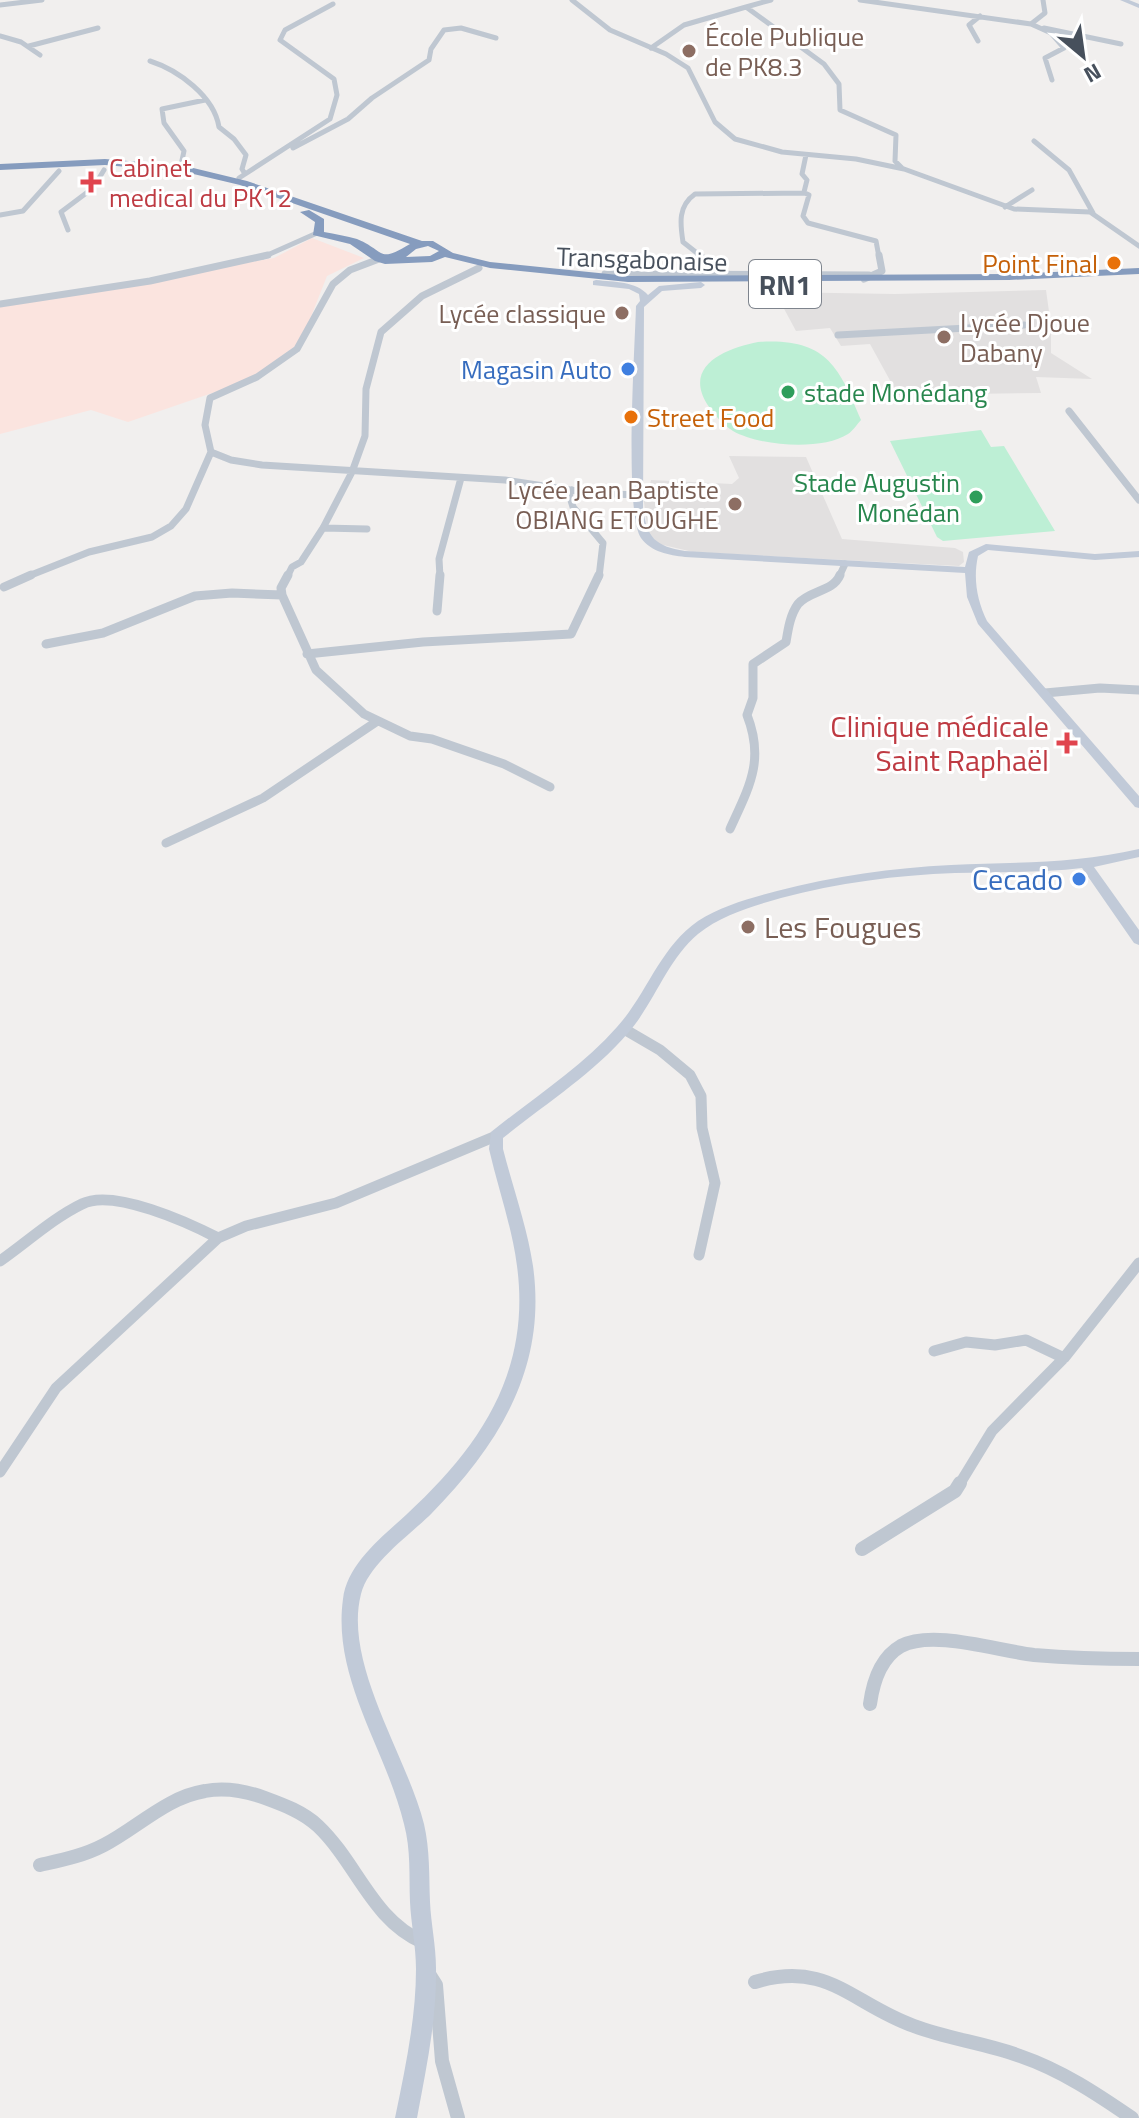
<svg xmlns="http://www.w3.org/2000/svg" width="1139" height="2118" font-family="'Titillium Web',sans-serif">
	<rect width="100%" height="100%" fill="#f1efee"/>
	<path fill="#e2e0e0" d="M1046 290 1051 326V353L1092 379 1036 377 1041 393 898 395 870 344 841 346 830 328 796 331 775 292 895 294Z
		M729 456 806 457 842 539 955 548 963 552 964 562 959 566 693 552 659 544 648 533 642 487 650 484 651 480 732 484 739 478Z"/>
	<path fill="#fbe4df" d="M312 238 364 258 327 276 301 342 247 381 128 422 91 410 0 434V307L274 258Z"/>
	<path fill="#bdefd5" d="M758 342C825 338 838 364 861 420 857 424 853 431 848 434 822 451 759 446 733 431 722 424 714 414 707 404 683 365 727 348 758 342Z
		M981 430 991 447 1004 446 1055 531 943 541 937 537 890 441Z"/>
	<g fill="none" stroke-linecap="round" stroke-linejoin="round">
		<path stroke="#bfc7d1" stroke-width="5" d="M572 0 610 30 666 54 688 68 715 122 735 139 782 152 856 159 904 169 1014 209 1090 212 1139 246
			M771 0 746 7 824 64 839 84 840 110 896 135 895 161 902 168
			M860 0 1031 24
			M1043 0 1045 13 1031 24 1051 33 1064 48 1045 58 1052 80
			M0 5 42 0
			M1044 28 1121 44
			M0 36 21 42 40 55
			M978 41 969 25 980 16
			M29 46 98 28
			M651 48 684 25 746 7
			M150 61C178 70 214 96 219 127L234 139 246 155 242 169 245 174
			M1034 141 1069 170 1093 213
			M293 148 348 119 372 98 429 60 431 49 444 30 461 28 496 38
			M181 165 184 151 164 123 162 109 205 100
			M239 178 330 119 337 95 334 79 280 40 285 30 333 4
			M804 192 807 180 802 174 806 155
			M1005 207 1032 190
			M0 215 23 211 59 171
			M68 230 61 212 93 188 104 170
			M263 257 317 233
			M702 257 683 242C680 223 678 206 695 194L805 193 809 195 803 216 808 223 876 241 879 257"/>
		<path stroke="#bfc7d1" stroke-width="7" d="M699 255 726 275
			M605 274 869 275
			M864 279 882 271 879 255
			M0 304 150 281 268 255
			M838 335 1024 325
			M1069 411 1139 500
			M211 452 231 460 262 465 505 480 590 493 637 495
			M211 452 205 425 210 398 257 377 297 349 333 284 350 270 379 259
			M572 490 569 494 573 507 603 543 599 577
			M323 528 367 529
			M26 577 89 552 152 537 171 526 186 509 211 452
			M287 577 292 567 301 562 323 528 352 472 365 436 366 389 381 332 422 296 479 268
			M440 577 439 559 461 478
			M839 577 845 564"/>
		<path stroke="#bfc7d1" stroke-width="9" d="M288 575 281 588 282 595 316 670 364 714 410 736 432 739 504 764 550 787
			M4 587 31 575
			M437 611 440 575
			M46 644 103 633 195 596 232 593 282 595
			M307 654 423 642 571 634 599 575
			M1045 693 1100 688 1139 690
			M730 829C749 787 765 761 747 715L753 698V664L786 642C788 630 790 615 798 604 810 590 833 592 840 575
			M166 843 263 798 376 722"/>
		<path stroke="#bfc7d1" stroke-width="11" d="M624 1029 660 1050 690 1075 701 1096 702 1128 715 1183 699 1255
			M0 1261C26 1243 53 1218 82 1204 113 1188 189 1223 218 1238
			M934 1351 966 1342 995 1345 1026 1340 1064 1358
			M0 1472 56 1388 218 1238 246 1226 336 1203 496 1136
			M959 1485 992 1431 1064 1358 1139 1263"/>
		<path stroke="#bfc7d1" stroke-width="14" d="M862 1549 955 1491 960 1483
			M870 1704C873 1682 880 1658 901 1646 933 1629 998 1651 1034 1655 1069 1658 1104 1659 1139 1659
			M40 1865C62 1860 83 1856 104 1845 137 1828 167 1797 205 1791 225 1787 246 1791 265 1798 284 1805 303 1812 318 1826 357 1863 372 1920 423 1942
			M429 1974 436 1985 442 2061 458 2118
			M755 1982C828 1960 852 2004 914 2026 948 2039 985 2043 1020 2056 1061 2070 1097 2094 1132 2118"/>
		<path fill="#c1cad8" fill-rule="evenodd" d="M1120 0H1129L1139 4V8Z
			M596 280C614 282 636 281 648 295L659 286 701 282 705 285 701 288 662 291 644 307 643 508C647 538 655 546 685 551L965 567 969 552 986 544 1095 554 1139 551V557L1095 560 988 550 978 556C973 579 977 600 987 621L1139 796V808L1135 807 978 624 967 597 965 573 685 557C669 555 651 552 641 538 624 513 635 346 636 306L640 301 639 294 629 289 593 285V281Z
			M1139 849V857L1094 867 1139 930V945L1134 943 1082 868C1040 873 997 872 955 873 897 875 837 883 781 898 753 906 721 915 698 934 667 960 655 1002 628 1033 593 1074 545 1104 503 1138V1149C513 1188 527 1226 533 1266 547 1367 500 1443 432 1513 410 1535 369 1563 361 1594 343 1664 407 1756 424 1824 430 1850 429 1876 430 1902 431 1924 436 1946 436 1968 437 2019 426 2069 417 2118H395C405 2069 416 2019 416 1969 416 1946 411 1924 410 1902 409 1876 411 1850 404 1824 386 1749 332 1679 343 1599 347 1564 382 1537 407 1514 481 1446 531 1371 517 1266 512 1227 498 1188 489 1149L491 1132C533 1098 581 1068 617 1027 647 994 660 947 698 921 721 906 750 898 777 891 834 876 893 868 951 865 1016 862 1075 864 1139 849Z"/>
		<path fill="#869cbe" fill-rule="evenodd" d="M105 159 185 166 247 181 422 241H433L453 253 490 262 628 276 1009 274 1139 268V274L1009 280 628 282 490 268 445 257 432 262 385 264 375 261 350 244 313 235 315 222 300 212 309 210 324 219V232C335 234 347 236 357 239 386 251 377 264 410 244L240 185 185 172 105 165 0 170V164ZM428 246 439 251 430 256 406 257 416 249Z"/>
	</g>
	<g fill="#8d6e63" stroke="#fff" stroke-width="3">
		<circle cx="689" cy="51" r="8"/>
		<circle cx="622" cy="313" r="8"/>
		<circle cx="944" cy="337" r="8"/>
		<circle cx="735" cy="504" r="8"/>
		<circle cx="748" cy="927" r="8"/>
	</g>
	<g fill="#e0444e" stroke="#fff" stroke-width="3">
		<path d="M87 170h8v8h8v8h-8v8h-8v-8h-8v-8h8z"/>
		<path d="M1063 731h8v8h8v8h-8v8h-8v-8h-8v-8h8z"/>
	</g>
	<g fill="#e8710a" stroke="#fff" stroke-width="3">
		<circle cx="1114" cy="263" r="8"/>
		<circle cx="631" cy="417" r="8"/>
	</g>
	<g fill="#3f7fe0" stroke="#fff" stroke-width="3">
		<circle cx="628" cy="369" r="8"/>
		<circle cx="1079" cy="879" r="8"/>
	</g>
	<g fill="#2e9e5b" stroke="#fff" stroke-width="3">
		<circle cx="788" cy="392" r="8"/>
		<circle cx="976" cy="497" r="8"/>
	</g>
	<g text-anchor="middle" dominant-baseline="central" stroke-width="6" stroke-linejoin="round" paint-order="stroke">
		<g font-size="26" fill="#785e54" stroke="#fff" text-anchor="start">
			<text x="705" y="36">École Publique<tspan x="705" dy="30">de PK8.3</tspan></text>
			<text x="606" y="313" text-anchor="end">Lycée classique</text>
			<text x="960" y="322">Lycée Djoue<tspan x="960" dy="30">Dabany</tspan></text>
			<text x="719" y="489" text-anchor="end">Lycée Jean Baptiste<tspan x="719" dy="30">OBIANG ETOUGHE</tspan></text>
		</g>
		<g font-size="26" fill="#be3a42" stroke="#fff" text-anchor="start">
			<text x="109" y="167">Cabinet<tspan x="109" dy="30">medical du PK12</tspan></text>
		</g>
		<g font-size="26" fill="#47505c" stroke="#fff">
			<text transform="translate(642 259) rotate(2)">Transgabonaise</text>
		</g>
		<g font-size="26" fill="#c56008" stroke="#fff" text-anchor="end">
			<text x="1098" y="263">Point Final</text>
			<text x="647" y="417" text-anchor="start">Street Food</text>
		</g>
		<g font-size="26" fill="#366cbe" stroke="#fff" text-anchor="end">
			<text x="612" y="369">Magasin Auto</text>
		</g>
		<g font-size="26" fill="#27864d" stroke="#fff" text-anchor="start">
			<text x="804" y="392">stade Monédang</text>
			<text x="960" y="482" text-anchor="end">Stade Augustin<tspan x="960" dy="30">Monédan</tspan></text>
		</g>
		<rect fill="#fff" stroke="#7e848d" stroke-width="2" x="749" y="260" width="72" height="48" rx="6"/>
		<g font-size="28" font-weight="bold" fill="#47505c">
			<text x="785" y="284">RN1</text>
		</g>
		<g font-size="30" fill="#be3a42" stroke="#fff" text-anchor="end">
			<text x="1049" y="726">Clinique médicale<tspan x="1049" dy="34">Saint Raphaël</tspan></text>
		</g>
		<g font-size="30" fill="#366cbe" stroke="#fff" text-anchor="end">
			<text x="1063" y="879">Cecado</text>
		</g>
		<g font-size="30" fill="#785e54" stroke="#fff" text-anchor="start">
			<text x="764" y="927">Les Fougues</text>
		</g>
	</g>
	<g transform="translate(1083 56) rotate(151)" stroke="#ffffff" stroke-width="6" paint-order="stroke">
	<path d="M0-6L14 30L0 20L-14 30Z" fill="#47505c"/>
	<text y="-12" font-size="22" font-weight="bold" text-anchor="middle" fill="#47505c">N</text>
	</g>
</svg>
